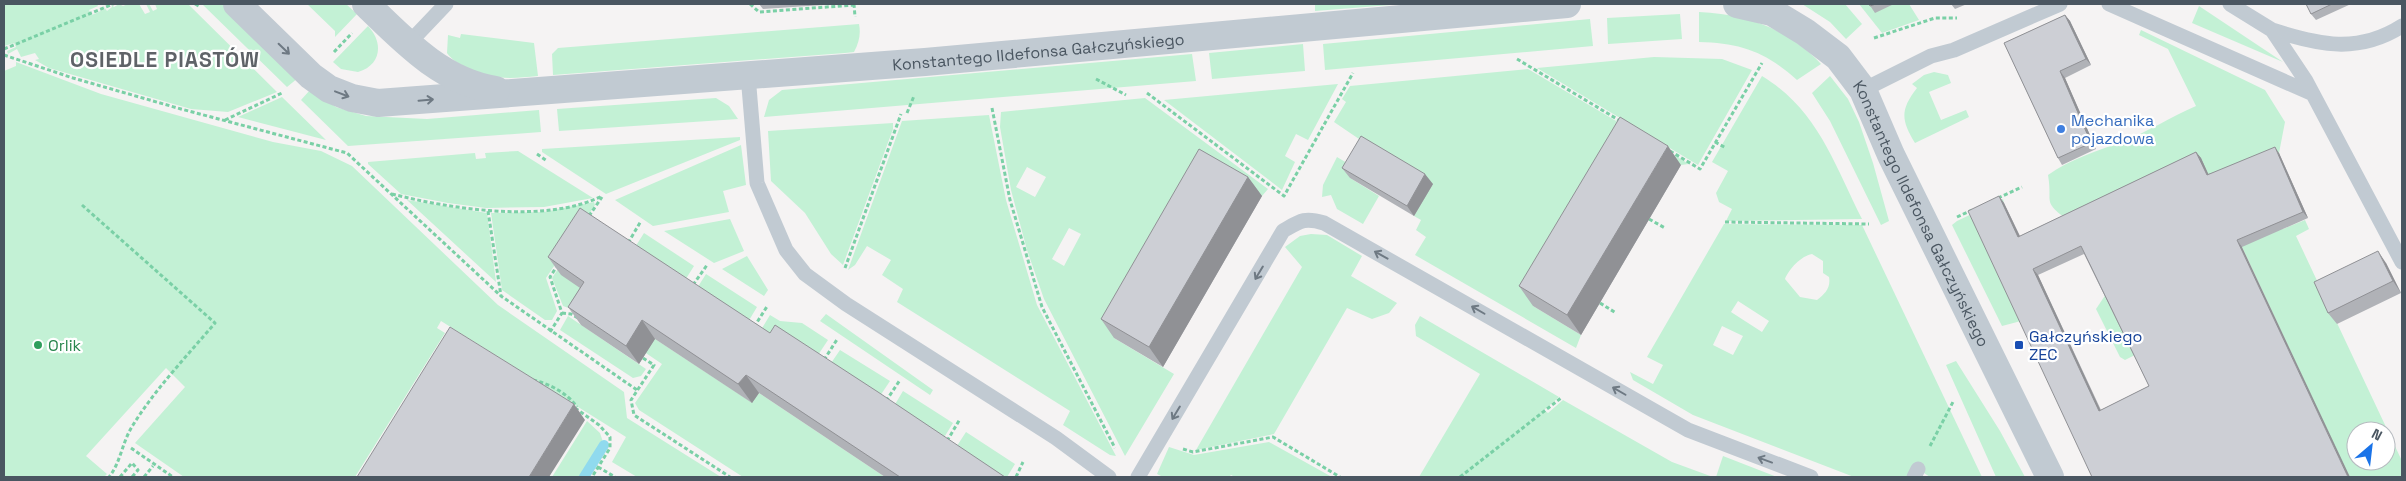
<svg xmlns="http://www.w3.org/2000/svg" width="2406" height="481" font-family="'Space Grotesk',sans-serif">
	<rect width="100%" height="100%" fill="#f5f3f3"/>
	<path fill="#c3f1d5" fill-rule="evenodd" d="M4 4H97L98 6 89 10 92 15 105 9 102 4 107 11 112 7 111 4 114 7 119 4 123 6 128 4H139L145 14 150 12 146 4H149L153 11 157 9 155 4H188L277 92 228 112 191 109 49 68 35 60 39 59 35 53 21 57 17 49 8 54 7 51 16 47 14 43 4 46Z
		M202 4H222L298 78 287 87Z
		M307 4H346L357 14 335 37V31Z
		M1315 4H1403L1315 11Z
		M1802 4H1845L1862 24 1846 39 1830 22Z
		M1859 4H1909L1919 20 1882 33Z
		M2199 6 2283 62 2192 23Z
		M1699 12C1747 14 1788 29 1821 64L1797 80C1766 52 1741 43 1699 42Z
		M1680 14 1682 39 1608 44 1607 18Z
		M1590 19 1593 46 1325 70 1323 44Z
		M859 24C861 34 859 43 854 52L845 53 553 75 552 54 558 48Z
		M368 26C384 43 381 65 358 72L341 69 333 62Z
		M2141 30 2265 90 2285 122 2279 153 2283 229 2305 220 2309 229 2296 236 2402 461V477H2349L2236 234 2069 221C2041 200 2053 204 2048 175 2071 159 2096 151 2122 142 2147 132 2171 117 2196 106L2168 49 2139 35ZM2356 431H2386V461H2356Z
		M461 34 534 43 538 76C509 79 492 80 465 67 458 63 452 60 447 53L448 35 460 38Z
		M1303 44 1305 71 1212 79 1209 53Z
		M1192 54 1196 81 764 117 769 100 782 90Z
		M1654 57 1722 59 1752 70 1698 165 1537 68Z
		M16 62 101 94 273 142 321 151 352 166 498 305 624 392 627 418 721 477H637L612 462 626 437 441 321 437 328 445 333 355 477H184L135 443 185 387 166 368 86 456 107 474 104 477H4V71L16 66Z
		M1528 69 1689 164 1681 165 1634 137 1533 306 1581 335 1576 348 1415 255 1426 237 1416 230 1421 220 1414 216 1432 184 1350 178 1379 196 1363 224 1337 209 1331 195 1322 197 1323 185 1337 157 1347 163 1359 139 1334 122 1346 102 1342 99 1350 86Z
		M1934 72 1948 75 1951 83 1929 92 1941 120 1966 110 1969 117 1915 143C1901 120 1900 110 1917 88L1912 84 1924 75Z
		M1762 76C1818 110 1834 164 1862 219L1726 221 1732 209 1719 202 1716 193 1728 171 1712 162Z
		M1830 76 1848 99 1859 122 1873 163 1889 221 1881 225 1830 121 1812 93Z
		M1338 84 1308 140 1296 134 1285 156 1295 162 1282 190 1164 100Z
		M310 90 336 107 366 116 427 119 539 110 541 132 348 146 301 100Z
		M282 97 326 140 238 117Z
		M716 98 729 106 738 119 559 131 557 109Z
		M1145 98 1268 189 1262 196 1213 169 1114 338 1174 374 1125 456 1044 299 1027 250 1011 190 1000 127 1001 112ZM1027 167 1046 177 1035 197 1016 187ZM1069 228 1081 234 1064 266 1052 259Z
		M989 115 1006 200 1037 305 1116 456 1110 455 1063 425 1070 411 897 302 903 289 882 275 891 260 867 246 855 265 848 270 902 121Z
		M893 123V129L843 265 831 254 805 213 771 181 768 131Z
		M740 137V140L606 194 542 152V149Z
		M741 145 746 185 723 191 729 212 653 226 615 200Z
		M518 151 593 198 544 207 486 208 448 203 401 194 368 164V162L475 153 476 159 486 158 485 153Z
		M2003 199 2004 203 1973 218 2021 321 2002 326 1952 225 1957 221Z
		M407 200 487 213 496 282Z
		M594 202 595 205 546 278 557 311 552 320H545L502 290 491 213 544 212Z
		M730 219 744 251 714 263 664 231Z
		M588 224 605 306 574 310 563 306 552 278Z
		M1724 224 1862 225 1982 477H1930L1918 469 1905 477H1854L1693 415 1633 380 1630 372 1653 384 1663 365 1647 357ZM1812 254 1823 261V273L1829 277C1831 288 1825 294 1817 300L1800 297 1785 279C1789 269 1801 256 1812 254ZM1738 301 1769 321 1762 332 1731 312ZM1722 326 1743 336 1733 355 1713 345Z
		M644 233 694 266 682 285 632 252Z
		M1311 234 1327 235 1362 256 1351 276 1397 303 1389 313 1372 319 1347 308 1274 434 1196 450 1302 267 1285 247 1300 236Z
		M747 256 768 290 764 296 722 269Z
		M706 274 757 307 745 327 694 293Z
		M2106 294 2135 355 2125 360 2120 357 2096 309Z
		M826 314 933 390 930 395 820 321Z
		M770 315 780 321 802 323 828 340 814 361 758 335Z
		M568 316 646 369 641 376 633 378 560 330Z
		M1420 316 1559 397 1544 410 1548 413 1563 400 1672 462 1713 477H1419L1480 374 1416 336 1415 325Z
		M646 333 751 402 759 393 885 477H743L639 410 635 403 662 364 637 347Z
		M840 350 890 381 876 402 827 369Z
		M1956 361 2000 431 2025 477H1996L1946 365Z
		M903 391 953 423 940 444 891 411Z
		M587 421 600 433 604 445 584 477H552Z
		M966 432 1015 464 1007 477H991L953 452Z
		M1269 442 1332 477H1235L1231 475 1229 477H1163L1157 474 1169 447 1194 455Z
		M1723 456 1777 477H1716Z"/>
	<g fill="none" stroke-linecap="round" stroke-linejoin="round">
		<path stroke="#90daee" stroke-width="10" d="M584 477 604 445"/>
		<path stroke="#7ad0a6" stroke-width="3" stroke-dasharray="4 2.5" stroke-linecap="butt" d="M195 4 199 6
			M750 4 759 12 854 5
			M854 4 855 17
			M1874 38 1935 18H1957
			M4 49 113 4
			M334 52 352 33
			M4 55 73 78 181 109 347 153 501 296 637 390
			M1517 59 1622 122
			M1096 79 1126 95
			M1147 93 1284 196 1353 73
			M992 108 1010 200 1042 307 1115 448
			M907 113 914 96
			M225 120 282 93
			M1715 142 1726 148
			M1670 151 1700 169 1762 63
			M537 154 547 161
			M392 194C451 209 546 224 602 196
			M1998 198 2022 187
			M82 205 215 323C187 356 156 388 133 425 122 442 121 462 109 477
			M488 211 501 296
			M589 216 602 197
			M1957 217 1972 210
			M1649 219 1665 228
			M1725 222 1869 224
			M628 243 641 221
			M845 268 901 114
			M693 285 707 265
			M1600 303 1616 313
			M562 313 571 314 578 318
			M754 327 768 305
			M550 332 562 313 550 277 557 266
			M643 358 654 365 631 400 634 415 730 477
			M824 360 838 338
			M533 380C550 384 567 393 577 407
			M886 401 900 380
			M575 408 599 425 610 437V448L592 477
			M947 441 960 419
			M1930 446 1954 400
			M131 448 173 477
			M1183 449 1193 452 1273 437 1340 477
			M598 467 615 477
			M120 477 132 463 138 470 132 477
			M144 477 153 466
			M1016 477 1023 462
			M1460 477 1561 398"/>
		<path stroke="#c1cad2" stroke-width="15" d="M2109 4 2313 94
			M2230 4 2272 30 2306 81 2402 262
			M2272 30C2319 45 2358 54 2402 26
			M408 44 446 4
			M748 75 757 183 786 250 805 274 846 304 1056 438 1109 477
			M1863 90 1931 56 1954 50 2060 4
			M1138 477 1283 231C1300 221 1304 217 1324 223L1688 430 1811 477
			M1914 477 1918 469"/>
		<g stroke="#c1cad2" stroke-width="28">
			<path id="s1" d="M237 4 311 76 329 89 352 98 378 103 925 62 1567 4"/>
			<path d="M366 4C403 40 442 82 496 90"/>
			<path id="s2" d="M1737 4 1772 12 1805 32 1838 57 1863 90 1891 155 2050 477"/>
		</g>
	</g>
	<path fill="#b0b2b7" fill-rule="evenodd" d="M759 4H838L763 9Z
		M1869 4H1894L1875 13Z
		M1951 4H1967L1955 9Z
		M2306 4H2351L2316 20 2311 14Z
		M2065 15 2070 21 2091 65 2065 78 2096 149 2062 165 2058 158 2004 43Z
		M2196 152 2201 158 2208 174 2279 153 2308 218 2242 247 2092 477 1999 196 2004 203 2020 236ZM2084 254 2149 386 2101 410 2038 275Z
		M1681 165 1581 335 1533 306 1519 286Z
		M1342 168 1433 184 1414 216 1350 178Z
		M1248 177 1262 196 1163 367 1114 338 1101 319Z
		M548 257 770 333 1005 477H885L759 393 752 403 655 339 639 364 581 325 568 307 580 288 561 275Z
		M2386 263 2401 293 2337 324 2328 313Z"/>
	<path fill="#909195" d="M2065 15 2070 21 2091 65 2086 59Z
		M2060 71 2065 78 2096 149 2091 143Z
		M1668 146 1681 165 1581 335 1567 315Z
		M2275 147 2279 153 2308 218 2303 212Z
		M2196 152 2201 158 2212 182 2207 175Z
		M1425 174 1433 184 1414 216 1407 206Z
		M1248 177 1262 196 1163 367 1149 347Z
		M1999 196 2004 203 2023 243 2018 237Z
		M2237 240 2242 247 2350 477H2348Z
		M2378 251 2386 263 2401 293 2393 281Z
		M2033 269 2038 275 2104 418 2099 411Z
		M642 320 655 339 639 364 626 346Z
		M746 375 759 393 752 403 738 384Z
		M574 404 585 420 549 477H529Z"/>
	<path fill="#cdcfd5" stroke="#909195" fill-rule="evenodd" d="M1869 4H1876L1870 6Z
		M2306 4H2332L2311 14Z
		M2065 15 2086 59 2060 71 2091 143 2058 158 2004 43Z
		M1620 117 1668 146 1567 315 1519 286Z
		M1361 136 1425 174 1407 206 1342 168Z
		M2275 147 2303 212 2237 240 2348 477H2092L1968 211 1999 196 2018 237 2196 152 2207 175ZM2081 246 2149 386 2099 411 2033 269Z
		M1199 149 1248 177 1149 347 1101 319Z
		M580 208 770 333 775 325 878 392 1005 477H900L746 375 738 384 642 320 626 346 568 307 584 282 548 257Z
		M2378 251 2393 281 2328 313 2314 282Z
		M450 327 574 404 529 477H357Z"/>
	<defs><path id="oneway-shaft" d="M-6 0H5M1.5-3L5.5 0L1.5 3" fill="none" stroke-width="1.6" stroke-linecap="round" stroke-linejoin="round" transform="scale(1.25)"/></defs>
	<g stroke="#6e7983">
		<use href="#oneway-shaft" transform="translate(284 49) rotate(44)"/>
		<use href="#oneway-shaft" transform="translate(342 94) rotate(21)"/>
		<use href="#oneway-shaft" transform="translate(426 100) rotate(-5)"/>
		<use href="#oneway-shaft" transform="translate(1381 255) rotate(-151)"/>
		<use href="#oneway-shaft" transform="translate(1259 273) rotate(121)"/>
		<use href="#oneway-shaft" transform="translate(1478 310) rotate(-150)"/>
		<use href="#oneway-shaft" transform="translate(1619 391) rotate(-150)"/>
		<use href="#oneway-shaft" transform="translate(1176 413) rotate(121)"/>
		<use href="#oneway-shaft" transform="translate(1765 460) rotate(-160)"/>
	</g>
	<circle fill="#3f7fe0" stroke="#fff" stroke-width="2" cx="2061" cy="129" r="5"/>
	<circle fill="#2e9e5b" stroke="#fff" stroke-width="2" cx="38" cy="345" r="5"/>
	<rect fill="#1a4fb4" stroke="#fff" stroke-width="2" x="2014" y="340" width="10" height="10" rx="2.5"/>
	<g text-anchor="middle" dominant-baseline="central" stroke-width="4.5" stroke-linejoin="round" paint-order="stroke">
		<g font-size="16" fill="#4a5661" stroke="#fff">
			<text stroke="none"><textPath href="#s1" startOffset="839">Konstantego Ildefonsa Gałczyńskiego</textPath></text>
			<text stroke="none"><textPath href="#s2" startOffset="294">Konstantego Ildefonsa Gałczyńskiego</textPath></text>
		</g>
		<g font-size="16" fill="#366cbe" stroke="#fff" text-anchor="start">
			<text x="2071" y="120">Mechanika<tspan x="2071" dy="18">pojazdowa</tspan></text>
		</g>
		<g font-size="16" fill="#164399" stroke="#fff" text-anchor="start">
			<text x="2029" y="336">Gałczyńskiego<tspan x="2029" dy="18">ZEC</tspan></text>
		</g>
		<g font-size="16" fill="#27864d" stroke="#fff" text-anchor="start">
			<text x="48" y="345">Orlik</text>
		</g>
		<g font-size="21" font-weight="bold" letter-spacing="1" fill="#5f6368" stroke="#fff">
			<text x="165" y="59">OSIEDLE PIASTÓW</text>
		</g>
	</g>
	<rect width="2406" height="481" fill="none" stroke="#4a5661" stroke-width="10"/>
	<g transform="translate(2371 446) rotate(28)"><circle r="24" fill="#ffffff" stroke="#b7bbc0"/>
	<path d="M0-4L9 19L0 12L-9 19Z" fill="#1a73e8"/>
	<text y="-8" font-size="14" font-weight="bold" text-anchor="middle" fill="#4a5661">N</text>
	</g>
</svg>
